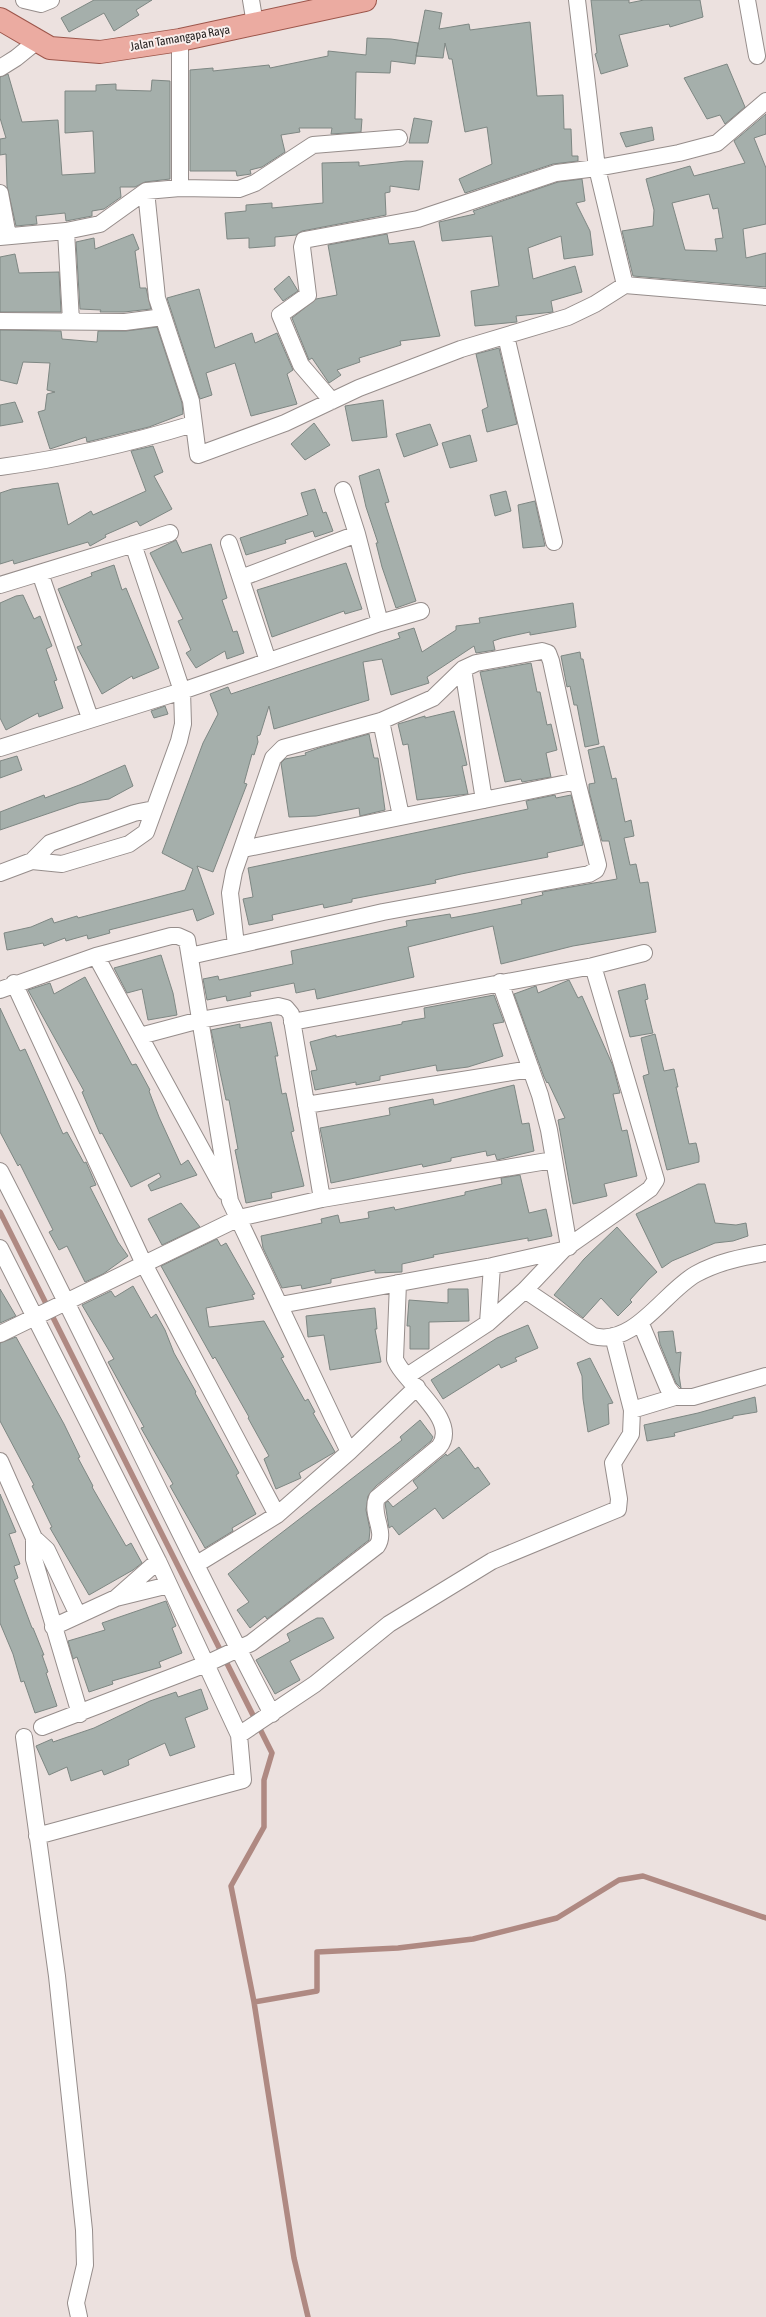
<svg xmlns="http://www.w3.org/2000/svg" width="766" height="2317" font-family="'Asap Condensed',sans-serif">
	<rect width="100%" height="100%" fill="#ece1df"/>
	<g fill="none" stroke-linecap="round" stroke-linejoin="round">
		<path stroke="#af8982" stroke-width="5.5" d="M0 1212 272 1753 264 1780V1827L231 1886 254 2002 294 2258 308 2317
			M254 2002 317 1991V1952L398 1948 473 1939 557 1918 619 1880 643 1876 766 1918"/>
	</g>
	<path fill="#a5afab" stroke="#7e8783" fill-rule="evenodd" d="M94 0H152L136 10 139 15 114 31 104 13 69 32 61 18Z
		M591 0H629V3L644 0H700L703 17 670 27 669 24 619 35 628 66 601 74 595 54 597 53Z
		M425 10 442 13 439 29 469 24 470 30 530 22 537 96 563 95 564 129H571L572 156H578V161L553 164 465 193 459 179 492 164 487 127 465 132 452 59H449L445 43 443 58 416 56Z
		M367 38 391 39 418 43 415 64 391 61 390 73 356 72 355 119H362L361 132 331 134 332 128H299L300 132 281 135 285 152 262 167 250 170 251 174 237 176 236 171H190V70L213 68V71L269 65 270 68 328 56V51L366 55Z
		M727 64 745 107 725 124 720 115 707 119 684 78Z
		M8 74 22 122 58 120 62 175 95 173 93 131 65 133V91H96V85L116 84V90L151 91 152 80 170 81V179L145 182 135 187H120L121 197 104 209 92 211V216L66 221 65 213 36 216 37 224 16 226 7 186 6 154 0 155V139L6 138 0 118V77Z
		M766 114V134L754 138 766 168V224L743 229 746 258 766 253V287L633 276 622 231 653 226 654 210 646 179 690 166 694 176 745 163 734 141ZM709 194 713 209 718 208 723 238 715 239 717 251 685 250 672 203Z
		M414 118 432 121 428 143H409Z
		M652 127 654 140 626 147 620 133Z
		M406 161H423L419 190 390 186V192L385 193 386 215 302 231 296 235 275 237V246L249 248V238L227 239 225 213 246 211V205L272 203V208L323 203 322 163 359 162V166Z
		M582 179 585 201 576 203 590 231 593 255 564 259 561 236 528 248 533 279 575 266 582 292 551 301 553 312 516 316 517 322 475 326 471 291 499 286 492 236 442 241 439 222 475 214 473 211 558 182Z
		M133 234 139 249 135 251 140 288H146L151 309 124 312H100L101 310 80 309 76 242 94 238 95 249Z
		M387 234 389 244 414 241 440 336 400 341 401 345 359 358 360 362 337 370 341 375 329 383 312 358 309 360 292 318 316 299 337 295 328 245Z
		M15 254 19 273 59 272 61 312H0V257Z
		M289 276 298 291 283 301 274 289Z
		M199 289 215 348 252 333 255 343 277 333 293 370 287 374 297 404 251 416 235 363 206 373 212 395 200 399 167 298Z
		M157 327 182 403 183 414 149 427 87 442 86 437 50 449 38 412 45 410 47 394 55 392 47 390 50 363 23 362 17 384 0 380V330L61 331 62 339 97 342 98 331H126Z
		M499 348 517 424 487 432 482 410 488 407 476 354Z
		M383 400 387 437 352 441 345 406Z
		M15 402 23 422 0 426V405Z
		M314 423 330 445 305 460 291 444Z
		M430 424 438 445 404 457 396 434Z
		M470 435 477 461 450 468 442 443Z
		M153 446 163 472 154 476 172 509 140 526 137 521 105 535 106 537 90 546 88 542 14 564 13 560 0 564V493L12 489 58 483 68 525 91 511 93 515 146 491 131 451Z
		M379 469 389 502 385 503 416 601 396 608 382 567 376 543H378L366 507 359 476Z
		M315 489 323 513 326 512 333 531 315 537 313 531 285 540 286 543 246 555 240 538 308 515 301 493Z
		M506 491 511 511 495 516 490 495Z
		M535 501 545 546 523 548 518 505Z
		M176 540 182 553 211 544 227 598 222 600 233 632 237 631 244 653 227 659 225 651 196 668 186 653 191 650 178 621 183 619 150 553Z
		M346 563 362 609 345 614 344 611 272 637 257 590Z
		M114 565 122 590 126 588 159 668 133 679 132 676 102 694 77 647 82 645 58 589 92 576 91 573Z
		M23 595 34 619 40 616 52 646 46 649 57 680 54 681 63 708 39 717 38 713 6 730 0 718V603L16 596Z
		M573 603 576 627 530 635V632L502 638 493 641 495 650 476 653 474 646 427 677 429 683 391 695 382 659 363 662 369 700 274 729 269 706 260 735 257 736 258 742 254 755 252 754 244 783 247 784 213 872 197 866 214 914 197 921 193 909 109 930 110 933 88 939 87 935 66 941 65 938 44 946 43 943 7 950 4 933 31 927 52 918 54 923 77 916 78 918 185 890 193 869 162 853 203 743 218 714 210 694 228 687 231 694 291 674 400 638 398 633 414 628 422 652 456 630V626L480 623 479 618Z
		M580 652 581 659H583L599 744 585 747 577 705H574L570 686 567 687 561 656Z
		M531 663 537 692H540L547 725 551 724 557 750 546 753 551 777 522 782 521 779 505 782 480 672Z
		M165 706 168 714 154 718 151 711Z
		M454 711 467 765 462 766 468 794 417 800 408 744 403 745 398 724 425 716V718Z
		M369 734 374 758H378L385 810 360 816 359 808 316 816 289 817 281 763 285 759 306 755 305 753 319 748Z
		M604 746 612 779 616 778 625 822 631 820 634 836 624 838 630 865 636 864 640 883 648 882 656 932 573 946 501 964 493 926 408 947 414 977 317 999 315 989 296 993 294 983 250 992 251 996 227 1001 226 996 207 1000 203 979 218 976 219 980 293 964 291 951 407 926 406 921 450 914 451 918 478 913 522 904 521 900 543 895 542 892 617 879 609 841H602L589 791V784L595 783 588 750Z
		M17 756 22 770 0 778V761Z
		M125 765 133 786 109 799 79 803 0 830V812L44 795 45 798 82 784Z
		M555 795 556 798 571 795 583 845 547 853 548 857 461 874 435 880 436 883 352 899V902L324 908 323 904 272 915 273 920 249 925 243 899 253 897 248 868 528 809 526 801Z
		M161 955 173 993 177 1015 148 1020 142 989 127 993 114 968Z
		M85 977 132 1065 136 1064 150 1090 149 1091 159 1117 181 1165 188 1160 197 1175 151 1191 148 1185 161 1177 159 1173 131 1187 102 1133 100 1134 82 1092 84 1091 28 990 50 983 54 994Z
		M569 980 578 998 582 996 613 1066 620 1093 613 1094 622 1131 627 1130 637 1176 604 1184 607 1196 573 1204 558 1120 565 1118 548 1082 547 1083 544 1077 514 994 536 986 538 993Z
		M645 984 648 999 645 1000 653 1033 630 1037 618 991Z
		M494 995 504 1022 493 1024 503 1056 468 1067 437 1071 436 1065 380 1076V1080L356 1085V1082L315 1090 311 1071 317 1070 310 1042 336 1035V1037L402 1024V1022L425 1018 424 1008Z
		M0 1008 20 1051 25 1049 63 1134 67 1132 84 1163 86 1162 96 1185 90 1187 118 1242 128 1256 103 1274 85 1282 67 1246 59 1250 49 1232 53 1230 20 1164 18 1166 0 1132Z
		M271 1022 278 1056H275L282 1094 286 1093 294 1131 291 1132 304 1186 271 1193 272 1198 246 1203 235 1150 238 1149 229 1100H226L211 1030 240 1024V1028Z
		M655 1034 664 1071 674 1069 678 1087H676L689 1144 696 1143 699 1156V1162L667 1170 643 1076 649 1074 641 1038Z
		M514 1085 522 1124 529 1123 534 1151 497 1160 495 1154 487 1156 486 1151 451 1158V1161L423 1167 422 1164 331 1183 320 1128 390 1115 389 1108 433 1099 434 1105Z
		M520 1175 529 1213 546 1209 552 1236 528 1241V1238L433 1255 434 1257 402 1264V1272L375 1273V1270L331 1279V1283L302 1289 301 1285 282 1288 263 1248 261 1236 322 1223 321 1219 338 1215 340 1223 369 1218 368 1212 394 1207 395 1210 465 1195V1192L502 1184 501 1178Z
		M698 1184H705L715 1223 736 1225 746 1223 748 1236 733 1241 715 1243 672 1261 662 1268 636 1214Z
		M181 1203 200 1227 162 1245 148 1219Z
		M617 1227 657 1272 649 1279 630 1300 632 1302 618 1316 601 1298 583 1318 554 1295 584 1259Z
		M217 1239 221 1246 226 1243 255 1294 252 1295 254 1299 206 1308 209 1327 264 1321 284 1357 281 1358 305 1401 308 1399 315 1412 313 1413 335 1452 299 1473 301 1478 276 1489 264 1459 269 1456 248 1418 249 1417 215 1357 213 1359 161 1266Z
		M133 1286 151 1318 156 1314 165 1330 174 1353 196 1392 195 1393 239 1473 236 1475 256 1514 232 1528 233 1531 205 1548 170 1486 173 1484 141 1428 144 1427 108 1362 114 1359 82 1305 111 1291 115 1297Z
		M0 1289 16 1316 0 1323Z
		M448 1289H468L469 1321 429 1322V1349H410V1326H407L409 1300 448 1303Z
		M375 1308 377 1329H375L381 1362 330 1370 324 1335 308 1337 306 1316Z
		M528 1325 538 1348 515 1358 517 1361 501 1368 499 1364 443 1399 431 1380 497 1338Z
		M673 1331 676 1353 681 1352 679 1375 681 1388 676 1383 660 1344 658 1332Z
		M16 1337 64 1424 80 1457 78 1458 93 1486 92 1487 126 1546 131 1543 142 1563 133 1570 89 1595 50 1528 52 1527 32 1486 34 1485 0 1421V1343Z
		M590 1358 613 1403 608 1404 609 1424 588 1432 583 1399 582 1376 577 1363Z
		M755 1397 757 1412 733 1416V1418L674 1433 675 1436 647 1441 644 1425 698 1413Z
		M420 1420 433 1437 431 1441 376 1486 368 1496 366 1510 370 1530 369 1540 267 1619 265 1616 250 1628 237 1610 249 1602 228 1574 402 1440 400 1437Z
		M459 1447 475 1469 478 1467 490 1484 443 1519 435 1508 399 1535 392 1526 389 1528 385 1503 388 1501 393 1507 418 1488 413 1481 446 1454 447 1456Z
		M0 1494 16 1532 9 1534 20 1564 14 1566 18 1578 14 1580 32 1628H33L44 1655H42L48 1672 46 1673 57 1706 35 1713 24 1681 21 1682 13 1654 0 1623Z
		M166 1601 176 1626 172 1628 182 1653 159 1662 161 1667 112 1681 113 1684 89 1692 77 1657 73 1659 68 1641 105 1630 102 1623Z
		M317 1618H323L334 1638 290 1661 300 1680 275 1694 256 1660 290 1641 287 1634Z
		M201 1689 208 1709 185 1718 195 1747 170 1756 165 1743 128 1760 129 1765 104 1775 102 1770 71 1781 67 1767 49 1775 36 1746 52 1739 53 1742 94 1728 150 1701 176 1692 178 1697Z"/>
	<g fill="none" stroke-linecap="round" stroke-linejoin="round">
		<defs>
			<path id="minor" d="M24 0 41 4 51 0
				M251 0 255 24
				M577 0 597 168 625 285
				M747 0 757 56
				M180 40V188
				M0 68 16 58 37 41
				M146 191 157 298 191 401 198 455 285 423 359 388 461 349 568 317 595 304 625 285 766 297
				M0 193 8 236
				M66 231 71 321
				M0 237 66 231 100 224 146 191 180 188 239 189 255 183 313 145 399 138
				M0 321 125 322 163 317
				M506 336 554 542
				M332 401 301 365 280 315 308 295 302 247 304 240 418 219 556 173 597 168 679 153 717 143 766 101
				M0 467C67 458 128 444 193 424
				M229 543 268 661
				M40 573 90 718
				M241 578 357 534
				M0 585 170 533
				M380 623 421 611
				M463 669 484 800
				M381 721 401 816
				M0 748 182 691 133 544
				M32 861 62 864 129 844 146 832 179 741 183 724 182 691 380 623 357 534 343 490
				M0 873 32 861 50 843 134 813 154 809
				M236 945 230 893 234 872 273 758 283 748 381 721 433 698 463 669 476 663 542 651 548 653 551 661 577 781
				M96 956 225 1192
				M190 956 383 912 589 874 596 870 598 865 577 781 243 849
				M500 982 540 1095 549 1130 569 1247
				M14 983 144 1264 277 1515
				M0 990 96 956 171 936H178L187 940 230 1201 349 1452
				M292 1022 593 966 644 953
				M140 1036 200 1020 278 1006 286 1008 291 1014 322 1199
				M306 1105 531 1069
				M0 1171C93 1351 178 1535 272 1714
				M0 1248 158 1561 239 1735
				M525 1290 593 1336C634 1347 664 1292 696 1274 718 1262 742 1257 766 1253
				M280 1305 492 1266 563 1250 650 1189 656 1180 593 966
				M488 1323 492 1266
				M641 1324 668 1388 675 1397H693L766 1376
				M0 1334 239 1218 322 1199 553 1160
				M407 1376 488 1323 525 1290 563 1250
				M632 1410 675 1397
				M0 1461 34 1538V1559L80 1714
				M34 1538 47 1550 78 1615
				M197 1564 277 1515 349 1452 417 1387
				M116 1598 158 1561
				M53 1627 116 1598 169 1585
				M42 1727 206 1664 251 1643 377 1546C387 1532 370 1514 377 1498L439 1447C461 1420 403 1382 395 1359L398 1283
				M24 1737 57 1976 84 2230 85 2265 76 2303 79 2317
				M37 1836 243 1780 239 1735 315 1684 389 1624 492 1561 618 1509 619 1499 613 1463 631 1434 632 1410 613 1336"/>
			<path id="primary" d="M0 19 50 48 100 52 180 40 365 0"/>
		</defs>
		<use href="#minor" stroke="#968d8b" stroke-width="18"/>
		<use href="#primary" stroke="#9c564b" stroke-width="24"/>
		<use href="#minor" stroke="#fff" stroke-width="16"/>
		<use href="#primary" stroke="#ebaba1" stroke-width="22"/>
	</g>
	<g text-anchor="middle" dominant-baseline="central" stroke-width="4" stroke-linejoin="round" paint-order="stroke">
		<g font-size="12" fill="#24201f" stroke="#f9eeec">
			<text transform="translate(180 38) rotate(-10)">Jalan Tamangapa Raya</text>
		</g>
	</g>
</svg>
